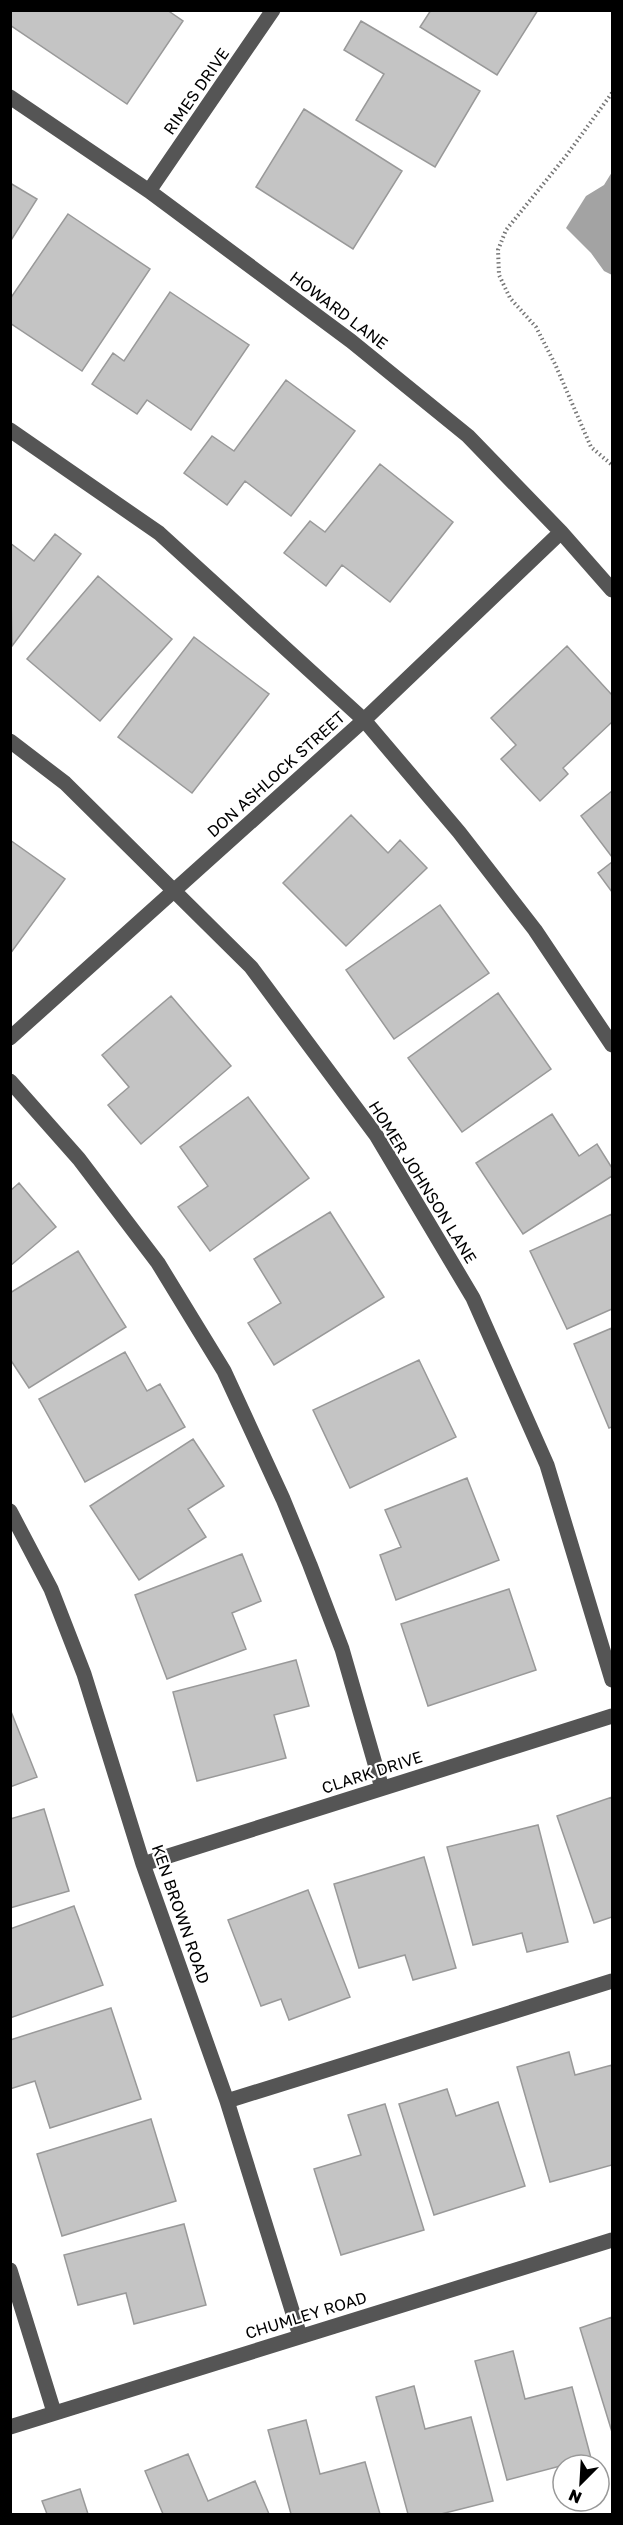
<svg xmlns="http://www.w3.org/2000/svg" width="623" height="2525" font-family="'Golos Text',sans-serif">
	<rect width="100%" height="100%" fill="#fff"/>
	<path fill="#a3a3a3" d="M612 172V275L604 271 591 253 566 228 586 196 604 185Z"/>
	<path fill="#c4c4c4" stroke="#999" stroke-width="1.5" d="M11 10H167L183 21 127 104 10 25Z
		M431 10H538L497 75 420 27Z
		M361 21 480 91 435 167 356 120 384 74 344 50Z
		M304 109 402 171 353 249 256 187Z
		M10 183 37 199 10 242Z
		M68 214 150 269 82 371 10 323V299Z
		M170 292 249 345 191 430 147 400 137 414 92 384 113 353 124 361Z
		M286 380 355 431 291 516 245 481 227 505 184 473 212 436 234 451Z
		M380 464 453 522 390 602 342 565 326 586 284 553 310 521 325 532Z
		M55 534 81 554 12 646 10 543 34 561Z
		M98 576 172 639 100 721 27 659Z
		M194 637 269 694 192 793 118 737Z
		M567 646 612 695V722L563 768 568 774 540 801 501 759 516 745 491 718Z
		M612 791V857L581 816Z
		M351 815 388 853 400 840 427 868 346 946 283 883Z
		M10 840 65 879 10 954Z
		M612 862V892L598 873Z
		M440 905 489 973 394 1039 346 970Z
		M498 993 551 1069 462 1132 408 1058Z
		M171 996 231 1066 141 1144 108 1105 129 1087 102 1055Z
		M248 1097 309 1178 210 1251 178 1207 208 1186 180 1147Z
		M552 1114 579 1156 597 1144 612 1168V1176L523 1234 476 1163Z
		M19 1183 56 1227 10 1266V1191Z
		M330 1212 384 1297 274 1365 248 1323 281 1303 254 1259Z
		M612 1214V1309L567 1329 530 1251Z
		M78 1251 126 1327 29 1388 10 1359V1293Z
		M612 1328V1427L609 1428 574 1344Z
		M125 1352 147 1391 160 1384 185 1427 85 1482 39 1399Z
		M419 1360 456 1437 350 1488 313 1410Z
		M193 1439 224 1486 188 1509 206 1537 139 1580 90 1506Z
		M467 1478 499 1560 396 1600 380 1555 401 1547 385 1510Z
		M242 1554 261 1601 232 1613 246 1649 167 1679 135 1595Z
		M509 1589 536 1670 428 1706 401 1624Z
		M296 1660 309 1706 274 1715 286 1758 197 1781 173 1692Z
		M10 1709 37 1777 10 1787Z
		M612 1797V1917L594 1923 557 1816Z
		M44 1809 69 1891 10 1908V1819Z
		M538 1825 568 1942 527 1952 522 1933 473 1945 447 1847Z
		M424 1857 456 1968 413 1980 405 1955 359 1968 334 1884Z
		M308 1890 350 1997 289 2020 281 1999 261 2006 228 1920Z
		M74 1906 103 1985 10 2018V1929Z
		M111 2008 141 2099 50 2128 35 2081 10 2089V2040Z
		M569 2052 575 2075 612 2065V2165L550 2182 517 2067Z
		M447 2089 456 2116 498 2102 525 2186 434 2215 399 2104Z
		M385 2104 424 2230 341 2255 314 2169 361 2155 348 2115Z
		M151 2119 176 2201 62 2236 37 2154Z
		M184 2224 206 2305 134 2324 126 2293 78 2305 64 2255Z
		M612 2317V2432L580 2328Z
		M513 2351 525 2399 572 2387 591 2458 507 2480 475 2361Z
		M414 2386 425 2429 471 2417 493 2501 441 2514H408L376 2397Z
		M306 2420 320 2474 365 2462 380 2514H291L268 2430Z
		M188 2454 208 2501 255 2481 269 2514H163L145 2471Z
		M80 2489 88 2514H47L42 2501Z"/>
	<g fill="none" stroke-linecap="round" stroke-linejoin="round">
		<path stroke="#777" stroke-width="4" stroke-dasharray="1.5 3" stroke-linecap="butt" d="M612 93 566 156 506 230 498 250 499 275 510 298 536 327 555 364 591 447 612 465"/>
		<path stroke="#555" stroke-width="15" d="M10 97 149 191 351 341 468 436 561 532 612 590
			M149 191 273 10
			M10 430 159 533 364 720 459 832 535 930 612 1045
			M10 741 65 783 251 967 376 1135 473 1298 547 1465 612 1680
			M10 1038 364 720 561 532
			M10 1081 79 1159 158 1263 224 1371 283 1499 310 1565 342 1649 382 1788
			M10 1511 51 1589 84 1674 143 1864 227 2101 300 2336
			M143 1864 612 1716
			M227 2101 612 1981
			M10 2270 54 2412
			M10 2427 612 2240"/>
	</g>
	<g text-anchor="middle" dominant-baseline="central" stroke-width="4.5" stroke-linejoin="round" paint-order="stroke">
		<g font-size="16" fill="#000" stroke="#fff">
			<text transform="translate(196 91) rotate(-55)">RIMES DRIVE</text>
			<text transform="translate(339 310) rotate(37)">HOWARD LANE</text>
			<text transform="translate(276 774) rotate(-42)">DON ASHLOCK STREET</text>
			<text transform="translate(423 1182) rotate(58)">HOMER JOHNSON LANE</text>
			<text transform="translate(372 1772) rotate(-18)">CLARK DRIVE</text>
			<text transform="translate(181 1914) rotate(71)">KEN BROWN ROAD</text>
			<text transform="translate(306 2315) rotate(-17)">CHUMLEY ROAD</text>
		</g>
	</g>
	<rect width="623" height="2525" fill="none" stroke="#000000" stroke-width="24"/>
	<g transform="translate(581 2483) rotate(204)"><circle r="28" fill="#ffffff" stroke="#999999" stroke-width="1.5"/>
	<path d="M0-4.5L10 22L0 15L-10 22Z" fill="#000000"/>
	<text y="-9" font-size="16" font-weight="bold" text-anchor="middle" fill="#000000">N</text>
	</g>
</svg>
